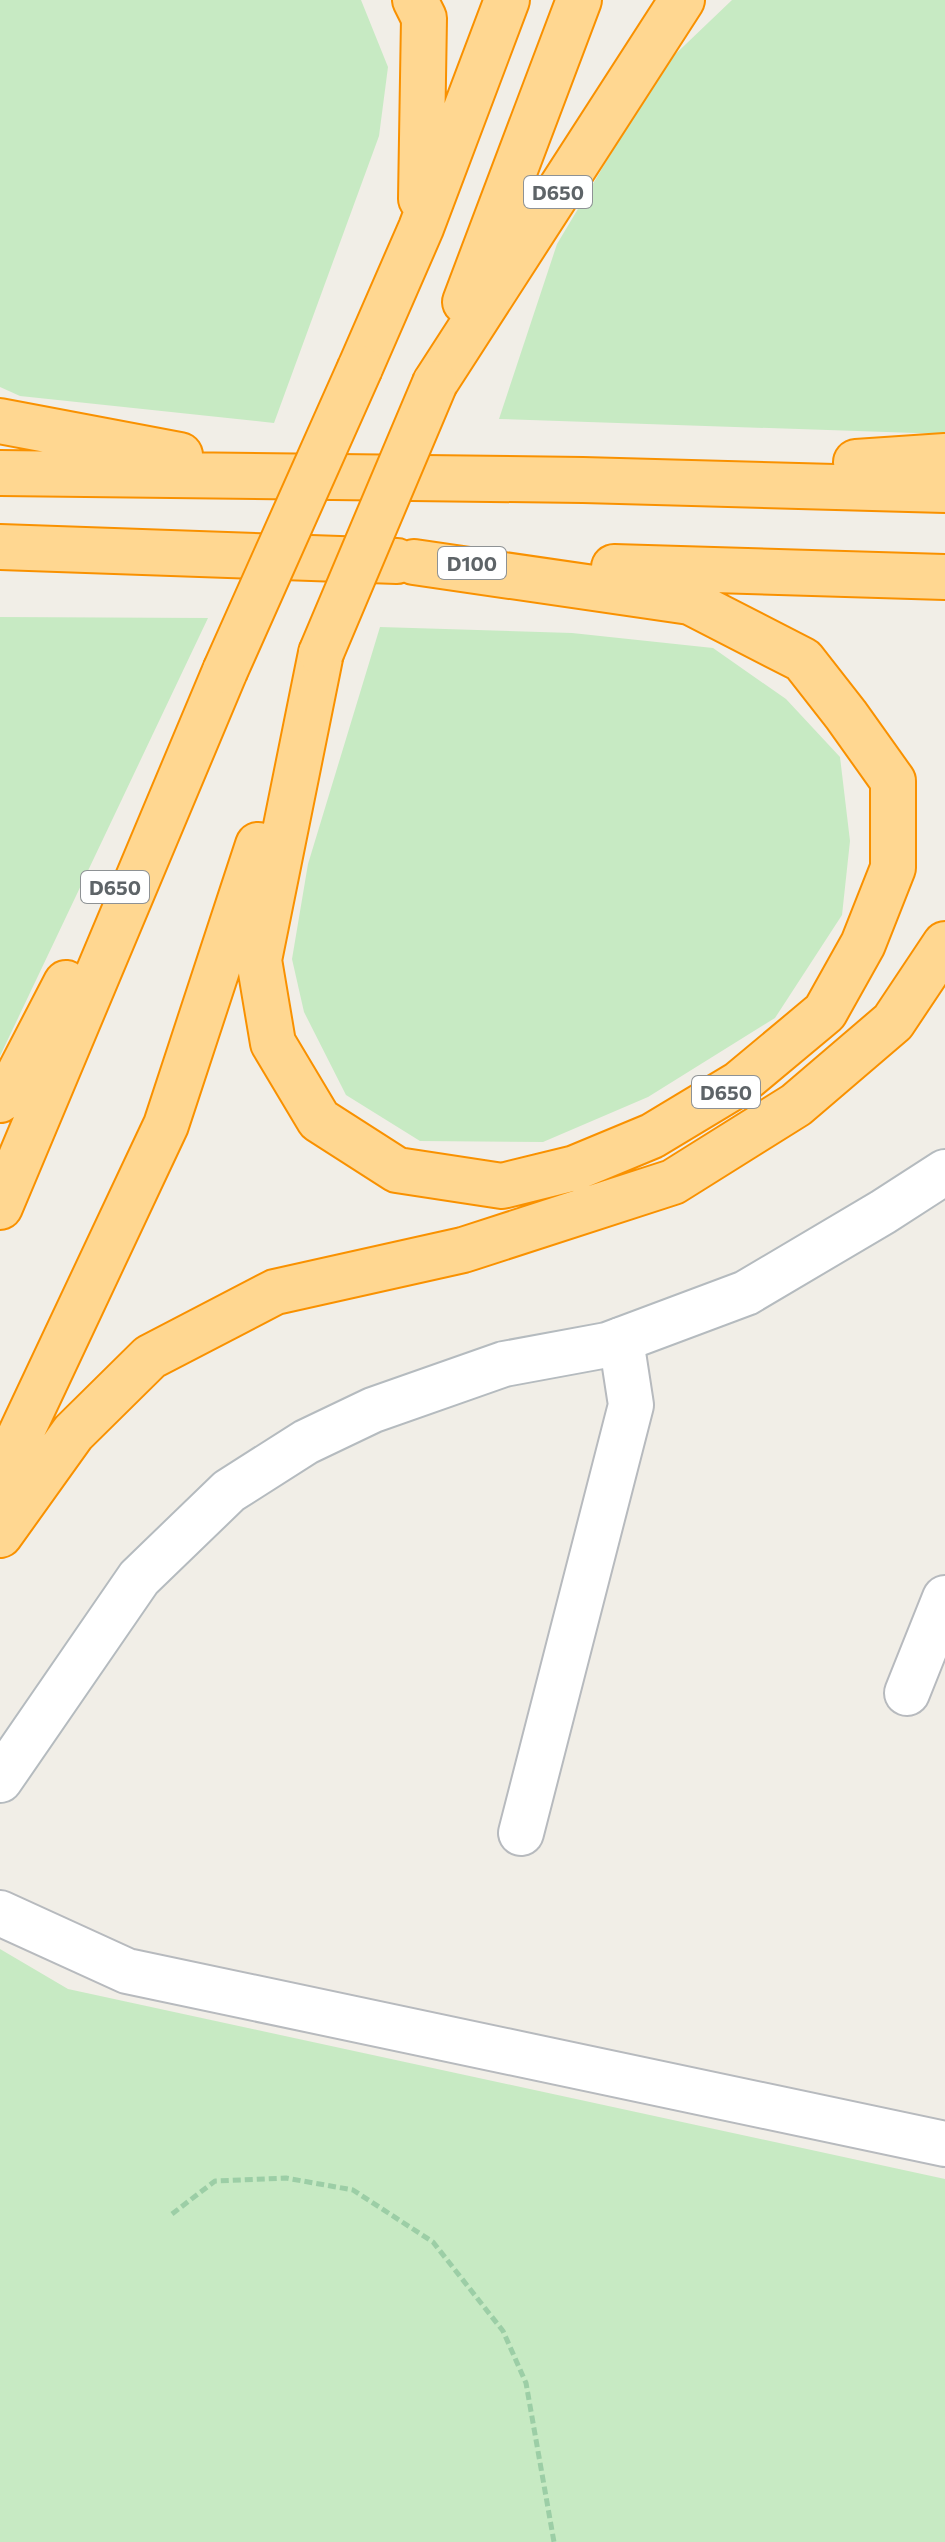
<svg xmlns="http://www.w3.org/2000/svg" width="945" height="2542" font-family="Commissioner,sans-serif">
	<rect width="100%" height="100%" fill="#f1eee7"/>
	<path fill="#c7eac3" d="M0 0H361L388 67 379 136 274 423 20 396 0 387Z
		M732 0H945V434L499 419 557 244 664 65Z
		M0 617 208 618 0 1056Z
		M380 627 572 633 713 648 786 699 840 757 850 841 842 915 775 1018 648 1097 543 1142 420 1141 346 1095 304 1012 292 959 308 864Z
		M0 1949 68 1989 945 2179V2542H0Z"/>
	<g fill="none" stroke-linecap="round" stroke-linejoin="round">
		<defs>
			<path id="street" d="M907 1693 945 1598
				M521 1833 631 1405 621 1340
				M0 1913 127 1971 945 2144"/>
			<path id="secondary" d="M0 1780 139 1578 229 1491 306 1442 373 1410 504 1364 607 1345 746 1293 883 1212 945 1172"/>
			<path id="highway" d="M415 0 424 18 421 199
				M465 302 579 0
				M360 368 421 228 507 0
				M435 383 682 0
				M0 421 180 455
				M856 462 945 456
				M0 473 583 480 945 490
				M0 547 397 561
				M614 567 945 577
				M321 653 259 960 273 1043 319 1120 397 1170 502 1186 575 1168 652 1136 740 1083 825 1012 863 944 893 868V781L846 715 803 660 690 602 414 562
				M0 1100 9 1093 66 983
				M0 1207 225 671
				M0 1478 166 1125 258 845
				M0 1535 73 1433 150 1357 275 1292 463 1250 673 1182 796 1105 893 1022 945 944"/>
		</defs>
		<use href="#street" stroke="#b7babe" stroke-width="48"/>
		<use href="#secondary" stroke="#b5bbbf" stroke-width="48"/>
		<use href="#highway" stroke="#f99100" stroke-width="48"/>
		<path stroke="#9ccea6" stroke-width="5" stroke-dasharray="8 4" stroke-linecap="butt" d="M172 2214 215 2181 286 2178 353 2190 433 2242 503 2331 526 2383 554 2542"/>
		<use href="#street" stroke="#fff" stroke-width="44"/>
		<use href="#secondary" stroke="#fff" stroke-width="44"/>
		<use href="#highway" stroke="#ffd791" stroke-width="44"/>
		<defs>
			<path id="highway-bridge" d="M321 653 435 383
				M225 671 360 368"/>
		</defs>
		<use href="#highway-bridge" stroke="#f99100" stroke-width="48" stroke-linecap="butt"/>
		<use href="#highway-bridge" stroke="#ffd791" stroke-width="44"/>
	</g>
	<g text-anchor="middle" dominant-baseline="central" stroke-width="6" stroke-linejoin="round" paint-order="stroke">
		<g fill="#fff" stroke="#8e9295" stroke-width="2">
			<rect x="524" y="176" width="68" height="32" rx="6"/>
			<rect x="438" y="547" width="68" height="32" rx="6"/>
			<rect x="81" y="871" width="68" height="32" rx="6"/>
			<rect x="692" y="1076" width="68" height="32" rx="6"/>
		</g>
		<g font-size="20" font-weight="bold" fill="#5e6468">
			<text x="558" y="192">D650</text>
			<text x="472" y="563">D100</text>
			<text x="115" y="887">D650</text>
			<text x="726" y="1092">D650</text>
		</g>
	</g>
</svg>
